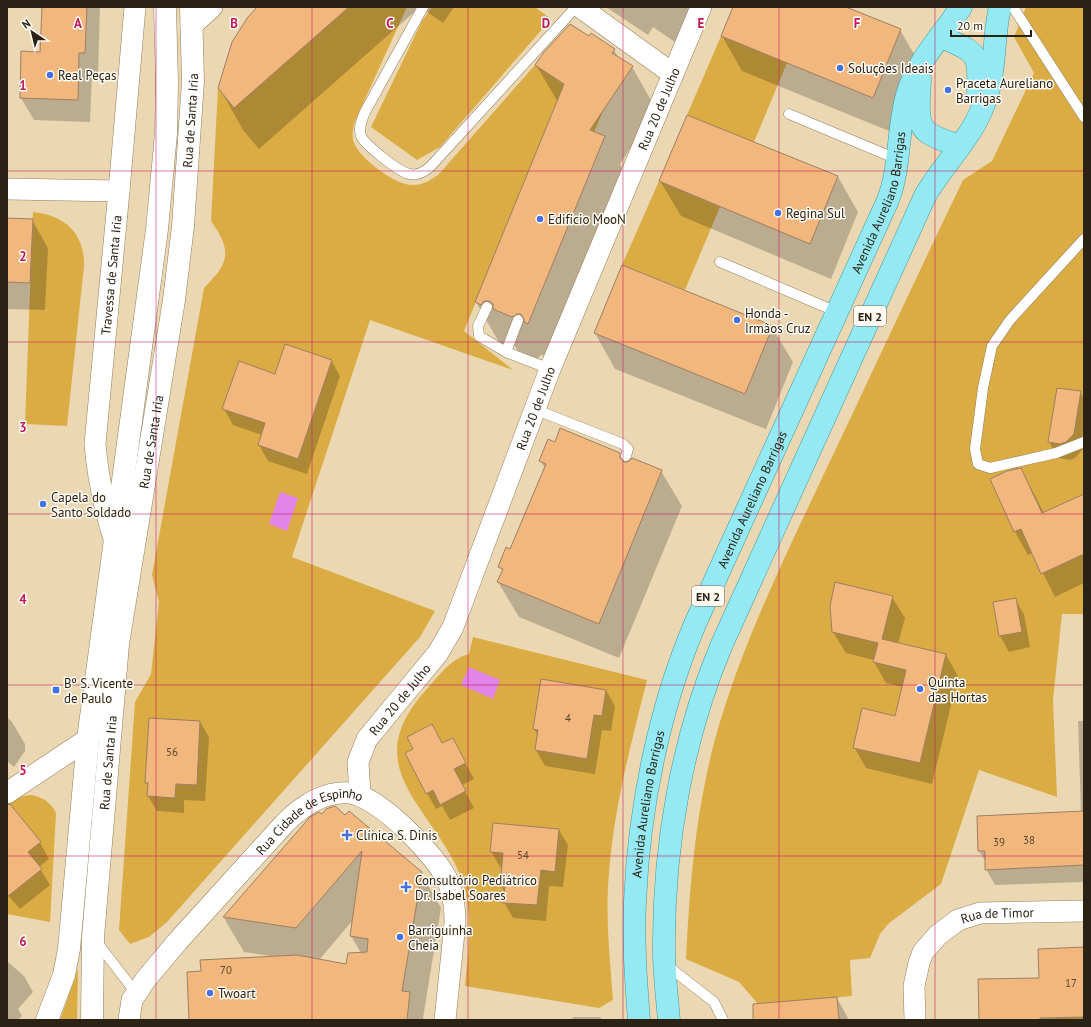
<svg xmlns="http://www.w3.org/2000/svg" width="1091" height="1027" font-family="'PT Sans',sans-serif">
	<rect width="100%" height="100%" fill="#ebd8b3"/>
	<path fill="#daac43" d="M349 7H407L355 121C353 127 352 133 353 140 357 157 394 184 411 185 422 186 431 180 439 174L535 65 603 111 594 132 552 115 464 331 513 370 370 320 292 557 435 611 420 637 167 922 149 937 130 944 119 930 135 702 151 674 159 602 152 575 204 288C230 262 232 251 211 221L218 88 234 107Z
		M432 7H535L551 19 440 147 417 160 371 127 422 21Z
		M1026 7H1084V614H1062L1053 700 1057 797 979 770 941 884 888 924 880 934 870 958 850 960 852 996 758 1004 739 982 686 959C690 883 695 817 714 743 739 650 782 563 823 476 870 377 916 278 963 180L992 161 1034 73 1014 37Z
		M721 36 787 63 754 142 687 115Z
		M659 181 720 207 685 290 622 265Z
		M33 212C64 215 85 233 84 266L67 426 25 424Z
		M473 637 647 680C631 744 614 807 609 873 605 916 610 958 613 1000L599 1008 465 986C468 952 474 913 462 880 436 808 354 770 426 690 438 677 451 658 469 654Z
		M30 795C41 796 51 802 56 813L50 922 7 914V805L19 797Z
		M78 969 77 1020H60Z
		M1084 1017V1020H1039V1019Z"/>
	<path fill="#e284e8" d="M280 492 298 498 287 531 269 524Z
		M469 667 500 680 493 699 461 685Z"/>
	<path fill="#0003" fill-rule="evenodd" d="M42 7H100L98 75H92L90 122 34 120 21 98 41 53Z
		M258 7H454L443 23 420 7 259 149 243 130 219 87Z
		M606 7H699L682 47 653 27 648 35Z
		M734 7H843L900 30 921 66 894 133 742 71 722 36Z
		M589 38 614 50 619 58 632 67 656 109 620 164 628 179 545 356 541 355 537 359 518 351 513 343 505 346 500 344 476 302 558 102 536 65Z
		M838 177 858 212 831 279 681 216 660 181Z
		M7 219 32 220 48 248 45 310 7 309Z
		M772 327 793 362 766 429 615 369 595 333Z
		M331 360 340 376 307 474 268 461 259 445 262 435 233 425 224 409 276 375Z
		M1058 389 1080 392 1084 399 1082 450 1075 458 1070 460 1058 458 1049 442Z
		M555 443 619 454 625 463 661 471 682 506 619 658 519 617 498 582 503 572 500 567 511 550 545 469 541 461Z
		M1021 469 1044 513 1084 495V583L1055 597 1033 553 1028 555 1015 532 991 479Z
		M892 597 905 618 898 644 946 655 958 676 932 784 866 768 854 747 896 717 903 687 886 683 874 662V660L846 653 833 632Z
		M1015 599 1024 614 1030 647 1009 652 1000 636 994 603Z
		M606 690 615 706 611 731 602 730 595 774 545 766 536 750 538 736 534 729Z
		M7 717 12 722 25 744V751L14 767 7 761Z
		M1078 721H1084V882L995 885 986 869V862L979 851 1081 812Z
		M200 722 209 737 205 801 184 800V813L157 811 148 796V786L146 782Z
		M442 744 461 755 474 779 462 785 474 808 450 820 442 806 436 809 427 793 414 750Z
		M311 818 421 873 441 908 423 1018 425 1020H190L202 972 271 956 244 952 224 918ZM353 920 351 936 361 953 347 965 319 960Z
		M7 820 40 843 49 859 39 867 50 885 20 909 7 894Z
		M559 830 568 845 563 887 549 886 546 921 513 918 504 902 505 893 501 886 503 868 500 867 491 851Z
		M1084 948V1020H980L1040 978Z
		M7 961 24 976 33 992 18 1009 22 1016 18 1020H7Z
		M837 998 849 1020H754L753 1005Z
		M574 1017H600L602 1020H570Z"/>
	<path fill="#f2b77c" stroke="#9c7f64" d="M42 7H87L85 53H79L78 100 20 98 21 51 40 52Z
		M257 7H349L234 108 218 88 232 42 248 17Z
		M733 7H846L901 29 873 98 721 36Z
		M570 24 589 36 591 33 615 49 612 53 633 66 590 130 605 136 528 324 524 322V319L521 314H517L512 317 493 309V304L489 301H484L481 305 475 302 564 84 535 65 544 52Z
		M687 115 838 176 810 244 659 181Z
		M7 218 33 219 30 283 7 282Z
		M622 265 773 326 745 394 594 333Z
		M285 344 332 360 298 459 258 445 265 423 222 409 239 361 275 374Z
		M1057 388 1081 391 1074 434 1066 442 1060 444 1048 442Z
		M560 428 620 453V458L624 462H628L632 458 662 470 599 624 497 582 503 569 498 567 506 547 510 549 546 464 539 461 548 439 555 442Z
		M1021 468 1042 513 1084 494V554L1041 574 1021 529 1014 532 990 479 1007 471Z
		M835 582 893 596 882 639 946 654 920 763 853 748 862 708 895 716 906 670 873 662 878 643 832 632 830 606Z
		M1016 598 1022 632 999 636 993 602Z
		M541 679 606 690 602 716 594 715 587 759 535 750 538 730 533 729Z
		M149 718 200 721 197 785 176 784 175 798 147 796 148 783H145Z
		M432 724 442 743 453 738 466 763 454 769 466 791 440 805 433 790 426 794 405 753 413 749 407 737Z
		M10 804 41 842 28 852 42 869 7 897V805Z
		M335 806 345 815 349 811 422 872 402 991 410 992 407 1020H189L187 972 201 971 200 960 297 955 346 964 348 953 367 952 368 939 350 936 362 851 296 928 223 917 310 817 319 812 322 814 326 809Z
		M1084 811V865L985 870V851H978L977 816Z
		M493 823 559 829 555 872 541 870 537 905 503 903 505 886H500L503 853 490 852Z
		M1084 947V1017L1040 1018V1020H979L978 979 1039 978 1038 949Z
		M837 997 839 1020H753V1004Z"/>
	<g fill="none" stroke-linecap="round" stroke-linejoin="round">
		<defs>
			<path id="lane" d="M423 7 365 112C362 119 358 128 361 136 365 145 400 173 410 174 417 176 424 172 430 167L576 7
				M1013 7 1084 117
				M789 114 899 160
				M1084 239 1010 320 992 346 983 388 975 449 978 464 990 468 1056 453 1084 442
				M720 262 837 312
				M487 307 478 326 479 336 506 352 550 369
				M506 352 518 320
				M534 409 623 444 628 449 626 456
				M96 941 136 993
				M665 964 714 1002 723 1020"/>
			<g id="street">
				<path d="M580 7 673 74"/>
				<path d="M191 26 212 7"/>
				<path d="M7 189 119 191"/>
				<path id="s1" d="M115 542C104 508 98 479 95 444L119 191 135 7"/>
				<path d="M7 793 88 739"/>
				<path id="s2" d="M360 795 358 762 367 739 438 653 453 627 550 369 701 7"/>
				<path id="s3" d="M129 1020 132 1000 146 979 178 941 285 823C302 806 324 791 350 793 378 796 439 857 449 884 454 897 455 909 455 923L445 1020"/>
				<path id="s4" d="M915 1020 914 986 919 963 923 952 938 935 958 920 980 913 1084 911"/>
			</g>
			<g id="secondary">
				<path d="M47 1020 64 975 69 949 88 739 157 229 166 134 167 82 165 7"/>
				<path id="s5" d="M92 1020 93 937 118 644 174 300 183 226 193 81 191 7"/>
			</g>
			<g id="primary">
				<path d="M940 36C979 54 979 51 978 95"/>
				<path d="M920 79C920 94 914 122 927 132 936 139 949 142 960 146"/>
				<path id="s6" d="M639 1020C636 981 633 941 635 901 639 808 659 709 695 624L888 200C901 166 897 130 907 95 917 60 942 37 961 7"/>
				<path d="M669 1020C667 997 664 973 664 950 663 848 682 738 722 644L925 196C942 166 969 141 982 109 997 76 992 41 1000 7"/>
			</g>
		</defs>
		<use href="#lane" stroke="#8f7e5b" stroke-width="11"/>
		<use href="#street" stroke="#8f7e5b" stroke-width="22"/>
		<use href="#secondary" stroke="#8f7e5b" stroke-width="23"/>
		<use href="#primary" stroke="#409a9f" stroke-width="23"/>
		<use href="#lane" stroke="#fff" stroke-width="10"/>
		<use href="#street" stroke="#fff" stroke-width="21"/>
		<use href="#secondary" stroke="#fff" stroke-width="22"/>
		<use href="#primary" stroke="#94e9f2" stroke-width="22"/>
	</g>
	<path fill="none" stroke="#c2185b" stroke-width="1" stroke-opacity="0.55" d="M156 7V1020M312 7V1020M468 7V1020M623 7V1020M779 7V1020M935 7V1020M7 171H1084M7 342H1084M7 514H1084M7 685H1084M7 856H1084"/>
	<g fill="#4471e2" stroke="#fffbf4" stroke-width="1.5">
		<circle cx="840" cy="68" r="4"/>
		<circle cx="50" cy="75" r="4"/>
		<circle cx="948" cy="90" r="4"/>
		<circle cx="778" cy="213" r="4"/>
		<circle cx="540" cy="219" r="4"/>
		<circle cx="737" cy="320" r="4"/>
		<circle cx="43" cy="504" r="4"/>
		<circle cx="920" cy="689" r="4"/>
		<rect x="52" y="686" width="8" height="8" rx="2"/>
		<path d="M345 829h4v4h4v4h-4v4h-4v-4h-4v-4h4z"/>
		<path d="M404 881h4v4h4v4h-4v4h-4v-4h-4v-4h4z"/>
		<circle cx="400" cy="937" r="4"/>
		<circle cx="210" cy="993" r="4"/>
	</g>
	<g text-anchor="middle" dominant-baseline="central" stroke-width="3" stroke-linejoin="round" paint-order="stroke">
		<g font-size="11" fill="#5c482f">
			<text x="568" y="718">4</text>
			<text x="172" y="752">56</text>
			<text x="1029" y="840">38</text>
			<text x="999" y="842">39</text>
			<text x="523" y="855">54</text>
			<text x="226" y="970">70</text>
			<text x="1071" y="983">17</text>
		</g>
		<g fill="#fffbf4" stroke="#6a6458" stroke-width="1">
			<rect x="854" y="306" width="32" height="20" rx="3"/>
			<rect x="692" y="586" width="32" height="20" rx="3"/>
		</g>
		<g font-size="12" font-weight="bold" fill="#2a2315">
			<text x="870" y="316">EN 2</text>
			<text x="708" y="596">EN 2</text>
		</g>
		<g font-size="13" fill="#2a2315" stroke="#fffbf4" text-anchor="start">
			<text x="848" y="68">Soluções Ideais</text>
			<text x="58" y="75">Real Peças</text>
			<text x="956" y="83">Praceta Aureliano<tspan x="956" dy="15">Barrigas</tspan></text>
			<text x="786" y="213">Regina Sul</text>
			<text x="548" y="219">Edifício MooN</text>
			<text x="745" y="313">Honda -<tspan x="745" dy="15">Irmãos Cruz</tspan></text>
			<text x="51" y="497">Capela do<tspan x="51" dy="15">Santo Soldado</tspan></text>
			<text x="928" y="682">Quinta<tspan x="928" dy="15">das Hortas</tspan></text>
			<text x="64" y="683">Bº S. Vicente<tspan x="64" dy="15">de Paulo</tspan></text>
			<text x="356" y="835">Clínica S. Dinis</text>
			<text x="415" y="880">Consultório Pediátrico<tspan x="415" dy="15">Dr. Isabel Soares</tspan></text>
			<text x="408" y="930">Barriguinha<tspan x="408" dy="15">Cheia</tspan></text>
			<text x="218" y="993">Twoart</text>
		</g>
		<g font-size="13" fill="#2a2315" stroke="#fffbf4">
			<text stroke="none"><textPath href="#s2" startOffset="757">Rua 20 de Julho</textPath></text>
			<text stroke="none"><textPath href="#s5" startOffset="906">Rua de Santa Iria</textPath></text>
			<text stroke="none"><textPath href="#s6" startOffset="865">Avenida Aureliano Barrigas</textPath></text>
			<text stroke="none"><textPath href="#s1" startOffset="270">Travessa de Santa Iria</textPath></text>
			<text stroke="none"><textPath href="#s2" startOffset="433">Rua 20 de Julho</textPath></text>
			<text stroke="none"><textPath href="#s5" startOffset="582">Rua de Santa Iria</textPath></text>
			<text stroke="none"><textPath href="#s6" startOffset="541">Avenida Aureliano Barrigas</textPath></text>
			<text stroke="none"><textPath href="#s2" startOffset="109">Rua 20 de Julho</textPath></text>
			<text stroke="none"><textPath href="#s5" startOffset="258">Rua de Santa Iria</textPath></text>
			<text stroke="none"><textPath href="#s6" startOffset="217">Avenida Aureliano Barrigas</textPath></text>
			<text stroke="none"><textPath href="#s3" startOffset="278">Rua Cidade de Espinho</textPath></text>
			<text stroke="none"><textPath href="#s4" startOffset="157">Rua de Timor</textPath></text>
		</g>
	</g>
	<g font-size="13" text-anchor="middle" font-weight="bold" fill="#c2185b" stroke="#fffbf4" stroke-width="3" stroke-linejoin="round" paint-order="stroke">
		<text x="78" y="28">A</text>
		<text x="234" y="28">B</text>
		<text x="390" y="28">C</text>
		<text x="546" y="28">D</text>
		<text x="701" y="28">E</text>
		<text x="857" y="28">F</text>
		<text x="23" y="90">1</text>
		<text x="23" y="261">2</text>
		<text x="23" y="432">3</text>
		<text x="23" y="604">4</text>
		<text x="23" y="775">5</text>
		<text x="23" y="946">6</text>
	</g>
	<rect width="1091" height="1027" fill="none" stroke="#2a2315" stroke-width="16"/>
	<g transform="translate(32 32) rotate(325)" stroke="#fffbf4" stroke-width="3" paint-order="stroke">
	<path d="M0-3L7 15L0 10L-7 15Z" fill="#2a2315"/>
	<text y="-6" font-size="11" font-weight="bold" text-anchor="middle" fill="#2a2315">N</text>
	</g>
	<path d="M951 30v6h80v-6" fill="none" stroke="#2a2315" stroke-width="2"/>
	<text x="957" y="30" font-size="12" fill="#2a2315" stroke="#fffbf4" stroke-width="3" paint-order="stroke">20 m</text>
</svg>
